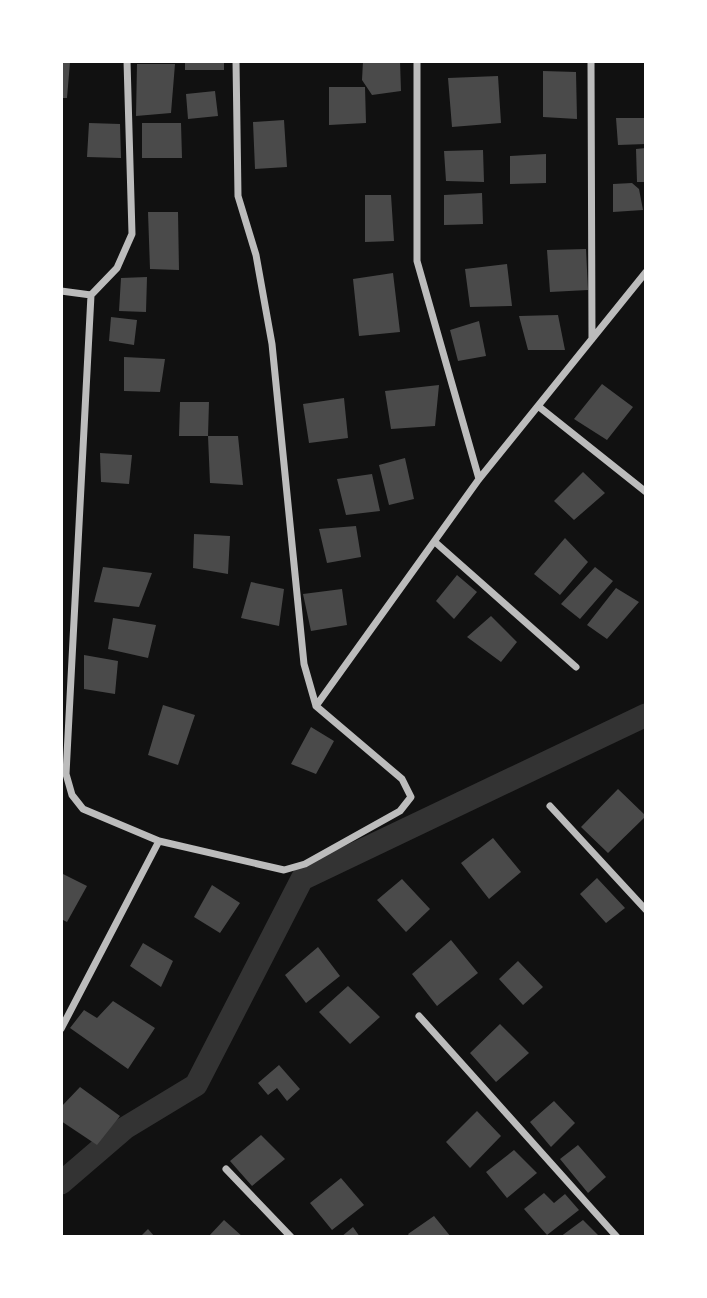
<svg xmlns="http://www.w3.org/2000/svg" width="707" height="1298" font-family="'Fira Sans',sans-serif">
	<rect width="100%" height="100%" fill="#111"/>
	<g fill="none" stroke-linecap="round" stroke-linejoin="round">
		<path stroke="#333" stroke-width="23" d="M61 1183 125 1128 196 1085 302 879 646 715"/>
	</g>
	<path fill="#4a4a4a" d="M185 61H224V70H185Z
		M363 61H400L401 91 372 95 362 80Z
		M61 62H70L67 98H61Z
		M137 64H175L171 113 136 116Z
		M543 71 576 72 577 119 543 117Z
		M498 76 501 123 452 127 448 78Z
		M329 87H365L366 123 329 125Z
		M215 91 218 116 188 119 186 94Z
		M616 118H646V144L618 145Z
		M284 120 287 167 255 169 253 122Z
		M89 123 120 124 121 158 87 157Z
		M142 123H181L182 158H142Z
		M646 148V182H637L636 149Z
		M483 150 484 182 446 181 444 151Z
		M546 154V183L510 184V156Z
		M632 183 639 189 643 210 613 212V184Z
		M482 193 483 224 444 225V195Z
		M365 195H391L394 241 365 242Z
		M148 212H178L179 270 150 269Z
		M586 249 588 290 550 292 547 250Z
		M507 264 512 306 470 307 465 269Z
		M393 273 400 332 359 336 353 279Z
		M147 277 146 312 119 311 121 278Z
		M558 315 565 350H528L519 316Z
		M111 317 137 320 134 345 109 341Z
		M479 321 486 356 458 361 450 330Z
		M124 357 165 359 160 392 124 391Z
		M602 384 633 407 607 440 574 419Z
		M439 385 435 426 391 429 385 391Z
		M344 398 348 438 309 443 303 404Z
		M180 402H209L208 436H179Z
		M208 436H238L243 485 210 483Z
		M100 453 132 455 129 484 101 482Z
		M405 458 414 499 389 505 379 465Z
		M583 472 605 493 574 520 554 501Z
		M372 474 380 511 346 515 337 479Z
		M356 526 361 557 327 563 319 529Z
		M194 534 230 536 228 574 193 568Z
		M565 538 588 562 560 595 534 574Z
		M103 567 152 573 139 607 94 602Z
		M595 567 613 581 580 619 561 604Z
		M457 575 477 592 454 619 436 601Z
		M251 582 284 589 279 626 241 618Z
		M616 588 639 602 607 639 587 625Z
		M342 589 347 625 311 631 303 594Z
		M491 616 517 642 501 662 467 637Z
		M113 618 156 625 148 658 108 649Z
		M84 655 118 661 115 694 84 689Z
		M163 705 195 715 178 765 148 755Z
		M311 727 334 741 316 774 291 764Z
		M618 789 646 816 608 853 581 827Z
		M493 838 521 872 489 899 461 863Z
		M61 873 87 886 67 922 61 919Z
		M597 878 625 908 606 923 580 894Z
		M402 879 430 909 406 932 377 900Z
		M212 885 240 903 220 933 194 917Z
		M451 940 478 973 437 1006 412 974Z
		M143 943 173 961 161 987 130 966Z
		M318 947 340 976 306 1003 285 975Z
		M518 961 543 987 523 1005 499 979Z
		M348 986 380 1017 350 1044 319 1012Z
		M113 1001 155 1028 128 1069 70 1028 84 1010 97 1018Z
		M500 1024 529 1053 496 1082 470 1053Z
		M279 1065 300 1089 287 1101 277 1088 268 1095 258 1083Z
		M80 1087 120 1116 97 1145 61 1121V1107Z
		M554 1101 575 1123 551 1147 530 1122Z
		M477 1111 501 1136 470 1168 446 1142Z
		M261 1135 285 1159 252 1186 230 1161Z
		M578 1145 606 1177 588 1193 560 1159Z
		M514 1150 537 1173 507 1198 486 1172Z
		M341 1178 364 1205 332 1230 310 1203Z
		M544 1193 554 1203 565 1194 579 1210 547 1235 524 1209Z
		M434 1216 451 1237H410L408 1234Z
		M224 1220 243 1237H208Z
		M583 1220 600 1237H560Z
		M353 1227 360 1237H341Z
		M148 1229 155 1237H140Z"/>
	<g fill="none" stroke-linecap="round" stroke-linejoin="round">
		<path stroke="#bcbcbc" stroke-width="7" d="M127 61 132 234 117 268 91 295 66 774 72 795 83 809 159 841
			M236 61 238 196 256 255 272 344 304 664 316 706
			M417 61V261L479 479
			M591 61 592 339
			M61 291 91 295
			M538 406 646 492
			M435 542 576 667
			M550 806 646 910
			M419 1016 617 1237
			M61 1029 159 841 284 870 305 864 400 811 411 797 402 779 316 706 479 479 646 272
			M226 1169 291 1237"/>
	</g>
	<rect width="707" height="1298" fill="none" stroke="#ffffff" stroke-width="126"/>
</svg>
